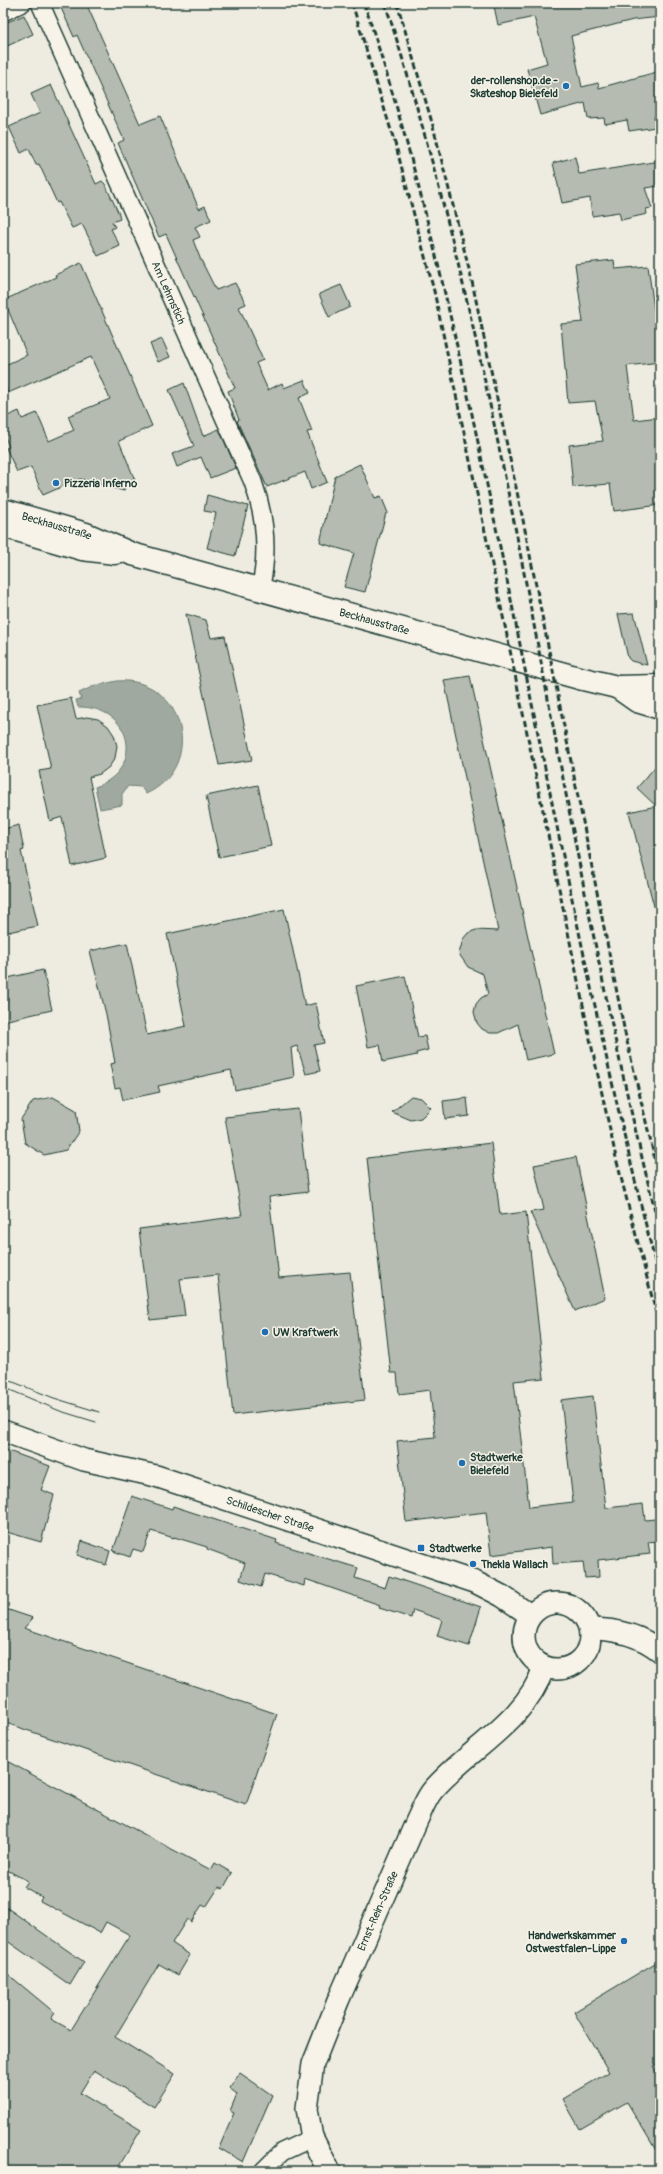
<svg xmlns="http://www.w3.org/2000/svg" width="663" height="2174" font-family="Pangolin,sans-serif">
	<rect width="100%" height="100%" fill="#eeece1"/>
	<filter id="ink" filterUnits="userSpaceOnUse"><feTurbulence type="fractalNoise" baseFrequency=".025" numOctaves="2"/><feDisplacementMap in="SourceGraphic" scale="8" xChannelSelector="R" yChannelSelector="G"/><feConvolveMatrix kernelMatrix="1 2 1 2 8 2 1 2 1" color-interpolation-filters="sRGB"/></filter>
	<g filter="url(#ink)">
		<path fill="#9fa99f" stroke="#6c7e74" d="M117 681C184 676 207 766 146 794L141 787 128 786 122 794V805L100 809 95 787C146 769 133 706 78 707L76 700 81 699 79 693 94 686Z"/>
		<path fill="#b5bbb0" stroke="#1f3d34" d="M62 3H86L140 124 160 116 199 209 205 206 211 220 195 227 200 237 193 240 200 258 216 290 235 283 246 304 239 307 263 360 256 363 268 390 282 383 284 388 304 380 310 393 299 398 312 431 307 432 327 482 311 489 305 472 267 487 237 421 239 420 228 391 235 388 166 234 159 237 118 143 124 140 77 35 74 37 61 8 64 7Z
			M506 3H660V17L633 20 571 36 582 87 598 83 599 88 660 71V116L654 117 656 127 629 131 627 120 605 124 604 118 588 119 585 103 540 115 527 69 547 63 534 17 498 25 494 6Z
			M24 15 33 34 3 48V24Z
			M51 85 96 184 102 181 105 184 119 214 120 219 112 222 115 227 111 229 120 246 98 256 82 224 72 228 59 202 57 203 39 164 36 165 29 149 21 153 9 127 40 113 31 94Z
			M575 157 579 174 660 161V186L645 188 652 208 646 209 647 214 621 220 619 212 592 216 590 198 562 203 553 163Z
			M614 260 615 269 648 266 657 330H660V362L627 366 634 420 660 417V505L614 511 610 484 573 487 569 445 603 441 595 401 568 403 561 324 583 322 575 264Z
			M81 263 152 426 119 441 135 480 126 484 124 491 80 479 43 495 31 467 17 472 6 448 9 447 3 432V418L19 411 22 419 37 413 49 441 74 430 68 416 110 399 91 357 8 393 3 380V366L27 355 4 300 56 277 55 275Z
			M341 285 350 305H349L350 307 329 317 319 294Z
			M162 339 170 357 158 362 150 344Z
			M184 383 203 436 219 429 236 468 210 478 201 457 177 467 172 454 194 446 169 390Z
			M360 464 375 498 381 496 388 513H386L365 592 344 587 354 553 320 543 335 476Z
			M207 495 248 506 235 556 207 548 216 513 204 511Z
			M634 613 647 665 631 661 628 658 618 614Z
			M186 614 206 620 211 638 225 636 252 760 219 765Z
			M470 676 554 1054 526 1060 518 1024 498 1033H490L482 1029 477 1023 474 1012 476 1004 481 998 488 994 483 974 468 967 459 954 463 939 468 933 476 930 498 931 444 680Z
			M71 698 76 719 87 717 98 719 108 726 114 735 117 746 115 758 109 767 100 774 89 777 106 858 72 866 62 817 50 821 39 771 51 769 37 705Z
			M660 761V810L656 806 660 823V909L655 910 629 812 656 806 637 788Z
			M258 785 271 846 219 857 206 796Z
			M19 825 24 850 21 851 38 926 3 933V829Z
			M284 909 305 1006 316 1003 324 1043 314 1045 320 1071 306 1074 297 1046 291 1048 294 1077 235 1090 231 1070 158 1086 160 1092 123 1100 120 1087 115 1088 110 1064 115 1063 106 1014 90 951 127 943 147 1035 186 1026 167 934Z
			M43 970 52 1010 3 1021V979Z
			M405 976 418 1037 425 1036 428 1050 416 1053 417 1055 383 1062 380 1045 368 1047 356 986Z
			M411 1096 421 1098 431 1108 421 1118 411 1120 392 1112Z
			M53 1097 76 1110 79 1131 66 1150 44 1155 25 1143 21 1119 33 1101Z
			M467 1098 469 1116 445 1119 443 1101Z
			M298 1109 308 1192 269 1197 279 1278 350 1272 365 1400 233 1415 218 1275 180 1279 185 1316 150 1320 139 1229 242 1216 225 1117Z
			M491 1143 500 1215 526 1212 544 1378 514 1381 529 1507 573 1502 561 1400 593 1396 606 1508 643 1504 645 1520 655 1519 658 1541 648 1542 650 1554 598 1560 599 1577 585 1578 583 1562 553 1564 552 1547 491 1555 486 1512 406 1522 397 1441 435 1437 430 1390 399 1394 397 1373H391L367 1158Z
			M576 1157 605 1298 575 1311 530 1212 544 1210 534 1165Z
			M3 1449 50 1466 41 1490 54 1495 41 1542 3 1531Z
			M132 1496 172 1509 173 1506 277 1540 276 1543 358 1568 355 1578 385 1588 389 1576 481 1607 469 1646 437 1636 442 1620 413 1610 411 1618 379 1608 380 1605 305 1579 304 1586 265 1574 261 1587 240 1580 245 1563 207 1549V1547L174 1537V1538L151 1531 143 1552 133 1549 130 1557 113 1551Z
			M82 1541 110 1551 106 1565 77 1555Z
			M3 1608 33 1618 24 1628 277 1714 246 1805 3 1722Z
			M3 1759 211 1870 215 1863 232 1873 223 1889 219 1887 206 1907 202 1905 191 1922 187 1919 172 1943 190 1955 178 1975 159 1964 115 2037 175 2074 154 2107 94 2070 80 2093 141 2130 116 2171H3V1970L55 2013 51 2019 71 2030 130 1935 106 1922 100 1933 67 1915 40 1901 42 1897 24 1887 28 1881 3 1868Z
			M3 1905 84 1962 70 1985 3 1938Z
			M660 1960V2062L653 2066 660 2078V2157L627 2102 580 2129 563 2099 609 2072 574 2012Z
			M240 2073 272 2095 243 2162 219 2148 234 2113 230 2111 237 2094 229 2088Z"/>
		<g fill="none" stroke-linecap="round" stroke-linejoin="round">
			<defs>
				<g id="minor">
					<path id="s1" d="M40 3 253 482C266 518 269 552 260 590"/>
					<path d="M3 12 22 3"/>
					<path d="M263 2171 282 2152 312 2138"/>
				</g>
				<g id="tertiary">
					<path id="s2" d="M3 1431 84 1460 156 1476 475 1582 502 1596 530 1615"/>
					<circle cx="557" cy="1636" r="33"/>
					<path d="M590 1629C616 1629 640 1635 660 1651"/>
					<path id="s3" d="M312 2138 307 2108 313 2064 338 2001 417 1820C422 1810 426 1798 433 1790 469 1748 525 1723 544 1667"/>
				</g>
				<g id="secondary">
					<path id="s4" d="M3 510 86 534 132 554 579 678 617 687 660 686"/>
					<path d="M3 526 82 549 115 553"/>
					<path d="M617 687 637 701 660 708"/>
				</g>
				<path id="trunk" d="M312 2138 329 2171"/>
			</defs>
			<use href="#minor" stroke="#1f3d34" stroke-width="20"/>
			<use href="#tertiary" stroke="#1f3d34" stroke-width="24"/>
			<use href="#secondary" stroke="#1f3d34" stroke-width="25"/>
			<use href="#trunk" stroke="#1f3d34" stroke-width="25"/>
			<use href="#minor" stroke="#f7f3e8" stroke-width="17"/>
			<use href="#tertiary" stroke="#f7f3e8" stroke-width="21"/>
			<use href="#secondary" stroke="#f7f3e8" stroke-width="22"/>
			<use href="#trunk" stroke="#f7f3e8" stroke-width="22"/>
			<path stroke="#1f3d34" stroke-width="1" d="M3 1378 54 1398 99 1412
				M3 1387 60 1411 96 1422"/>
			<path stroke="#1f3d34" stroke-width="3" stroke-dasharray="6 3" stroke-linecap="butt" d="M352 3 397 150 434 291 505 626 590 1039 617 1162 660 1328
				M364 3C428 193 467 390 508 585 555 818 601 1051 660 1281
				M385 3C515 402 555 824 660 1230
				M397 3 433 126 471 277 523 520 625 1033 660 1181"/>
		</g>
	</g>
	<g fill="#1f6fb2" stroke="#f7f3e8" stroke-width="1.5">
		<circle cx="566" cy="86" r="4"/>
		<circle cx="56" cy="483" r="4"/>
		<circle cx="265" cy="1332" r="4"/>
		<circle cx="462" cy="1463" r="4"/>
		<rect x="417" y="1544" width="8" height="8" rx="2"/>
		<circle cx="473" cy="1564" r="4"/>
		<circle cx="624" cy="1941" r="4"/>
	</g>
	<g text-anchor="middle" dominant-baseline="central" stroke-width="3" stroke-linejoin="round" paint-order="stroke">
		<g font-size="11" font-weight="bold" fill="#1f3d34" stroke="#f7f3e8" text-anchor="start">
			<text x="558" y="80" text-anchor="end">der-rollenshop.de -<tspan x="558" dy="13">Skateshop Bielefeld</tspan></text>
			<text x="64" y="483">Pizzeria Inferno</text>
			<text x="273" y="1332">UW Kraftwerk</text>
			<text x="470" y="1457">Stadtwerke<tspan x="470" dy="13">Bielefeld</tspan></text>
			<text x="429" y="1548">Stadtwerke</text>
			<text x="481" y="1564">Thekla Wallach</text>
			<text x="616" y="1935" text-anchor="end">Handwerkskammer<tspan x="616" dy="13">Ostwestfalen-Lippe</tspan></text>
		</g>
		<g font-size="11" fill="#1f3d34" stroke="#f7f3e8">
			<text stroke="none"><textPath href="#s1" startOffset="317">Am Lehmstich</textPath></text>
			<text stroke="none"><textPath href="#s4" startOffset="56">Beckhausstraße</textPath></text>
			<text stroke="none"><textPath href="#s4" startOffset="388">Beckhausstraße</textPath></text>
			<text stroke="none"><textPath href="#s2" startOffset="280">Schildescher Straße</textPath></text>
			<text stroke="none"><textPath href="#s3" startOffset="241">Ernst-Rein-Straße</textPath></text>
		</g>
	</g>
	<rect width="663" height="2174" fill="none" stroke="#f7f3e8" stroke-width="16"/>
	<rect x="8" y="8" width="647" height="2158" fill="none" stroke="#1f3d34" stroke-width="1.5" filter="url(#ink)"/>
</svg>
